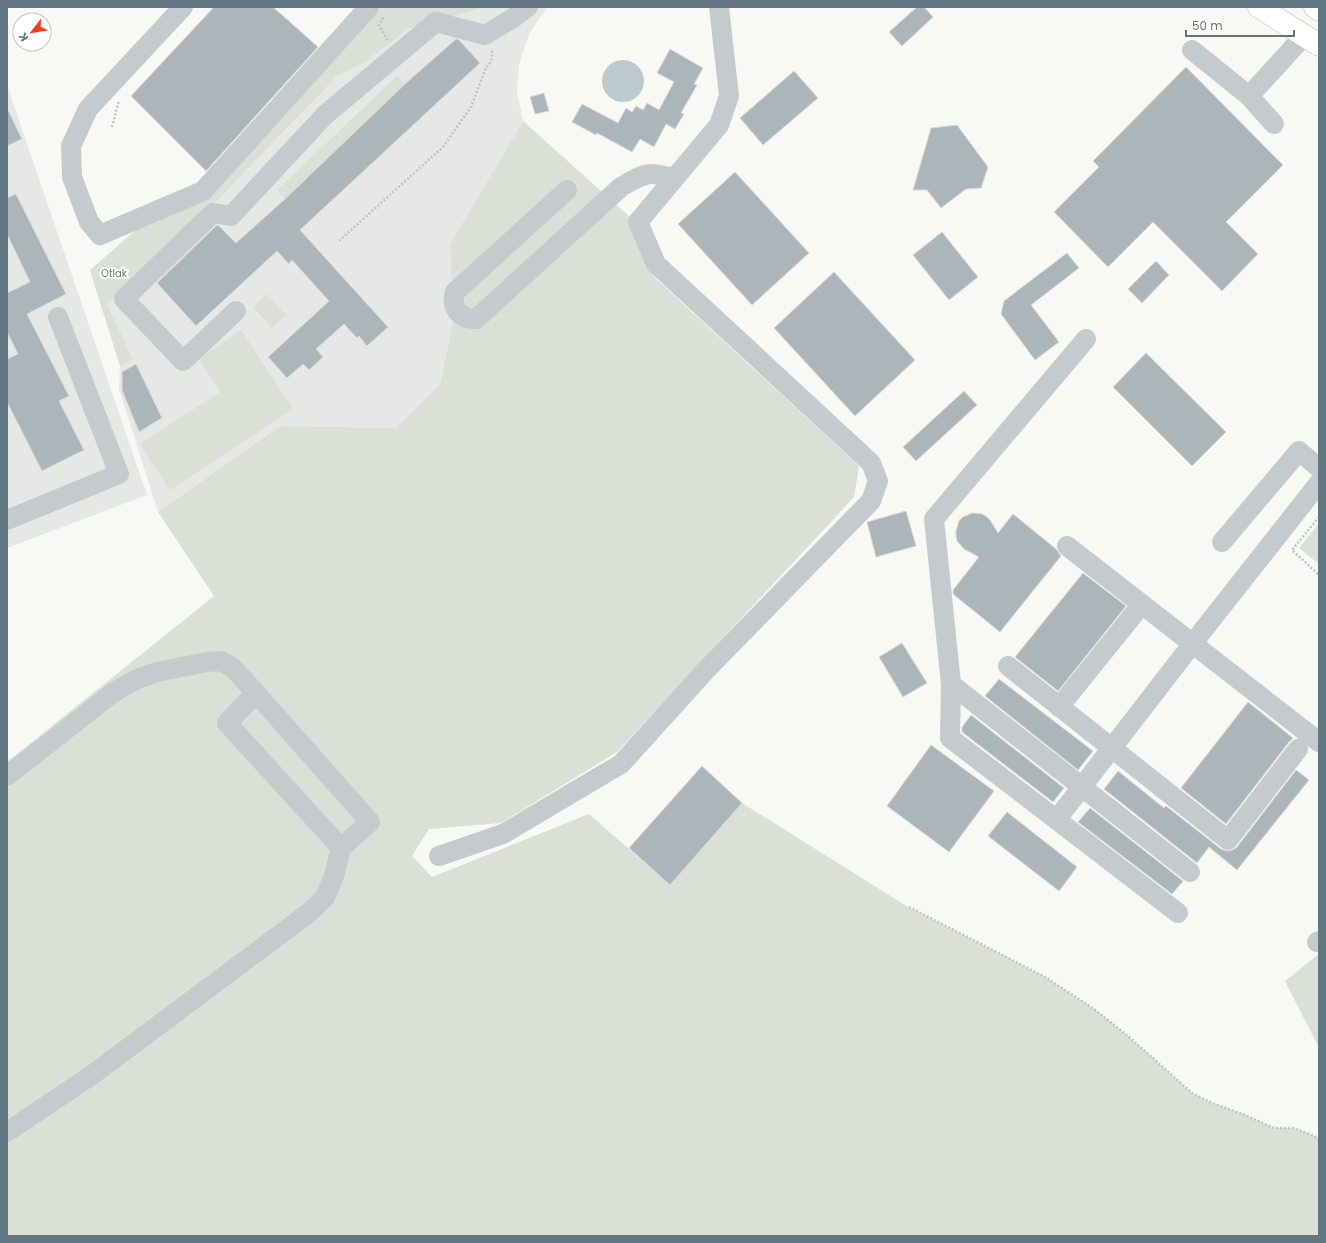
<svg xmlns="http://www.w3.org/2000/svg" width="1326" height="1243" font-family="Poppins,sans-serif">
	<rect width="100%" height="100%" fill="#f8f8f5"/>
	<path fill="#e6e8e6" d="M375 7H547L529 34 519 64 517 92 523 121 450 244 453 322 440 384 396 428 280 426 158 512 119 389 120 366 90 270 206 198Z
		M7 85 147 495 7 548Z"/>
	<path fill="#dae0d5" d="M377 7H485L408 29 365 62 338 75 203 215 107 305 133 359 120 366 90 270 147 220 206 198Z
		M397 76 405 84 285 199 277 190Z
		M523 121 630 217 653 276 859 466 854 497 617 752 501 823 429 829 412 856 432 877 589 814 670 885 742 803 908 907 1045 977 1094 1009 1129 1037 1192 1093 1212 1103 1245 1115 1274 1128H1294L1314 1136 1319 1139V1236H7V762L214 596 158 512 280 426 396 428 440 384 453 322 450 244Z
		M267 294 286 315 272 328 253 307Z
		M241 330 293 409 170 490 140 444 220 392 199 359Z
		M1319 523V564L1299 548Z
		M1319 954V1048L1285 981Z"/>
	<path fill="#bccace" d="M602 81a21 21 0 1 1 42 0a21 21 0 1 1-42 0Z"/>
	<path fill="#abb6bb" stroke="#dad9d7" d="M214 7H273L318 47 206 171 131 96Z
		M917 7H924L933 17 902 46 889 32Z
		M456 39 459 40 480 63 300 230 388 327 367 346 359 336 357 338 344 324 316 349 323 357 309 370 303 364 287 378 268 357 329 301 292 260 289 264 277 251 196 326 157 283 217 225 219 226 236 243 285 199 405 84Z
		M670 49 703 68 694 84 697 85 681 113 684 114 675 129 666 124 654 147 640 139 632 152 597 133 596 135 572 122 582 104 618 123 626 108 632 112 636 106 643 110 647 103 659 110 674 82 657 73Z
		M1186 67 1283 165 1226 222 1258 254 1222 291 1153 222 1108 267 1054 212 1099 167 1093 161Z
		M794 71 818 98 763 145 740 118Z
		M544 93 549 111 535 114 530 97Z
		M7 108 22 139 7 146Z
		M957 125 988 167 981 188 966 189 941 208 927 190H913L931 128Z
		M735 172 809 253 752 305 678 224Z
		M16 194 66 294 27 314 69 396 59 401 84 450 42 471 7 402V359L18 354 7 332V293L30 282 7 234V198Z
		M942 232 978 277 949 300 913 255Z
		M1067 253 1079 268 1031 305 1059 342 1035 360 1001 314 1004 301Z
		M1156 261 1169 275 1142 303 1128 289Z
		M834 272 915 360 855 416 774 328Z
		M1146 353 1226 432 1192 466 1113 387Z
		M136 364 162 418 139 432 122 390V372Z
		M964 391 977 405 916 461 903 447Z
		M906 511 916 546 876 557 867 522Z
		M972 513 982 514 987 517 990 520 998 533 1013 514 1056 549 1061 556 1000 632 953 594V590L979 557 964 549 957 541 956 536V531L959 521 963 517Z
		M1083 573 1126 606 1058 691 1015 657Z
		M902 643 927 683 903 697 879 657Z
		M999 679 1093 751 1078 770 985 696Z
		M1248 702 1293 738 1289 742 1226 824 1181 788Z
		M971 715 1064 788 1053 802 962 732V727Z
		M931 745 994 791 949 852 887 806Z
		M702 766 742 803 670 885 629 848Z
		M1296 770 1309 780 1237 870 1209 847 1197 863 1104 789 1118 771 1164 808 1166 806 1221 849 1227 851 1233 850 1237 847Z
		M1090 808 1183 881 1172 894 1078 822Z
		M1007 812 1077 867 1059 891 988 836Z"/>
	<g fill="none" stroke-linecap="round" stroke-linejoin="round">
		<defs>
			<path id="major" d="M1259 7 1319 45
				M1315 7 1319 10"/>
		</defs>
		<use href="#major" stroke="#b8bdc0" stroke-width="23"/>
		<path stroke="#c0c3c5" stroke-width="2.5" stroke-dasharray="2 2" stroke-linecap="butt" d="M382 18 383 19 379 25 388 41
			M112 127 119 100
			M339 241 443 147 471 107 485 70 491 61 492 55V50
			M1319 517 1292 550 1319 575
			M909 907 1045 977 1094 1009 1129 1037 1192 1093 1212 1103 1245 1115 1274 1128H1294L1314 1136 1319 1139"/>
		<path stroke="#c5cacd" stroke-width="20" d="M183 7 88 109 71 146 72 177 89 222 100 235 203 191 369 7
			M1192 50 1249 96 1274 124
			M1249 96 1304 36
			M567 190 455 292C450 307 460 320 476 319L621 187C630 182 641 174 652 174 659 174 667 177 675 178
			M236 311 183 361 124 299 213 213 231 216 325 115 436 22 485 35 513 18 528 7
			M1086 339 934 519 951 684 950 738 1178 913
			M7 520 119 474 58 317
			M1222 542 1299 451 1319 468
			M1067 546 1319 742
			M1008 666 1228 840 1298 749
			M951 684 1190 872
			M256 693 370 822 341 848 227 723Z
			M1059 707 1142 604
			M7 776 114 692 135 680 157 672 207 662 221 661 233 668 256 693
			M1057 819 1193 643 1319 483
			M439 856 503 834 621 764 706 670 871 501 878 481 871 463 656 264 638 222 719 125 729 96 719 7
			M1317 942 1319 941
			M7 1132 92 1075 310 912 325 897 334 876 341 848"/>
		<use href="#major" stroke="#fff" stroke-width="22"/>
	</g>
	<g text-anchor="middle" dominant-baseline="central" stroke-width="4" stroke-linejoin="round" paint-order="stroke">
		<g font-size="10" fill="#667a5f" stroke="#fff">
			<text x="114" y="273">Otlak</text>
		</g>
	</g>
	<rect width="1326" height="1243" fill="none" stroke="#607683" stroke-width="16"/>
	<g transform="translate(32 32) rotate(239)"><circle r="19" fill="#ffffff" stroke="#bfc8cd"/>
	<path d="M0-3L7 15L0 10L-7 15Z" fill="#f43d18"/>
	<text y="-6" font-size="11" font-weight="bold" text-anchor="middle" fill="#607683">K</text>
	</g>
	<path d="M1186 30v6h108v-6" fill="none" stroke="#607683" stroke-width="2"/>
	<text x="1192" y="30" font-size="12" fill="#607683" stroke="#ffffff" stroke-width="3" paint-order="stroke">50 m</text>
</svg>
